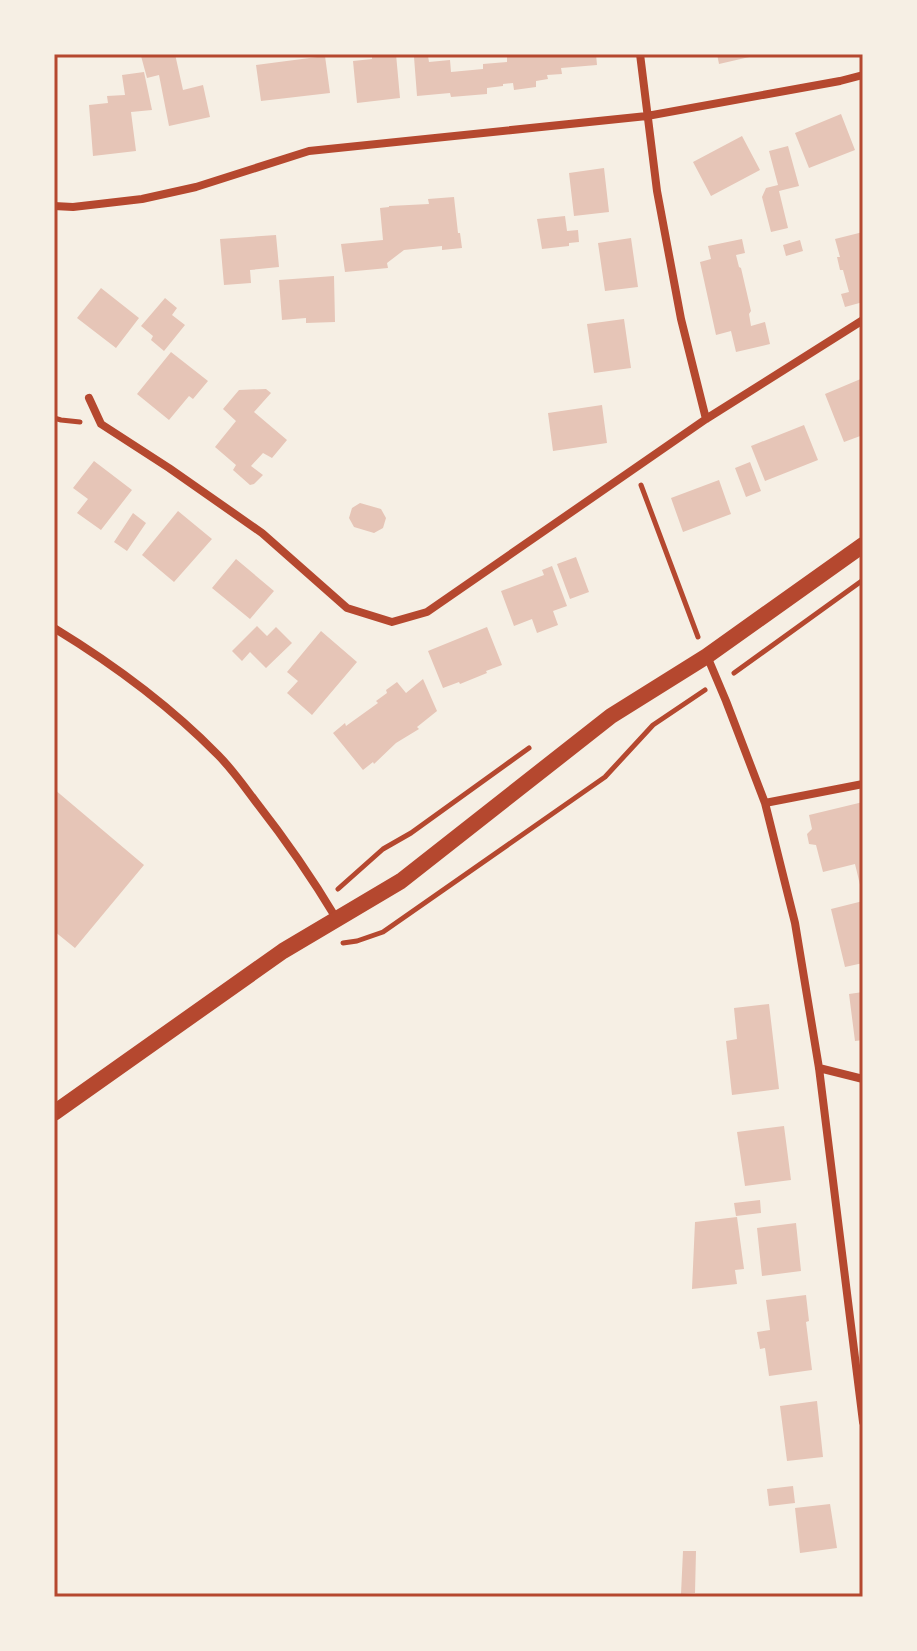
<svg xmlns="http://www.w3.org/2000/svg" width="917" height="1651" font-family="Quicksand,sans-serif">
	<rect width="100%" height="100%" fill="#f6efe4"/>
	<path fill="#e6c5b7" d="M148 54H175L183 90 203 85 210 117 169 126 159 75 147 78 141 56Z
		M372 54H396L400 98 357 103 353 61 372 59Z
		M507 54H596L597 65 561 68 562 74 547 75 548 79 536 81V87L514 90 513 83 503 84V86L487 88V94L451 97 450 93 417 96 414 57 428 56 429 62 450 60 451 72 483 69V64L507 62Z
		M717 54H758V55L719 64Z
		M325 56 330 93 261 101 256 65Z
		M144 72 152 110 131 112 136 151 93 156 89 105 108 103 107 96 125 95 122 75Z
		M841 114 855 150 809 168 795 133Z
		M742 136 760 170 711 196 693 162Z
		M788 146 799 186 779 191 788 228 771 232 762 197 766 188 778 185 769 151Z
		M604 168 609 212 574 216 569 173Z
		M454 197 458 233H460L462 248 442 250V246L404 250 387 263 388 268 345 272 341 244 383 240 380 208 389 207V206L429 204 428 199Z
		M565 216 567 231 578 230 579 242 569 243V246L542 249 537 219Z
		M863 232V302L845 307 841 294 849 292 843 270H840L837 257H840L835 239Z
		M276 235 279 267 250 270 251 283 224 285 220 239Z
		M631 238 638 287 605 291 598 243Z
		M742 239 745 253 736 255 739 267 741 268 751 311 749 314 751 326 765 322 770 344 736 352 731 331 716 335 700 262 711 259 708 246Z
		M800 240 803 251 786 256 783 245Z
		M334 276 335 322 306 323V318L282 320 279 280Z
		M101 288 139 318 116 348 77 318Z
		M165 298 177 308 172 315 185 325 164 351 151 340 153 336 141 326Z
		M624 319 631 368 594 373 587 324Z
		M171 352 208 381 193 399 189 396 169 420 137 394Z
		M863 378V435L844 442 825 394Z
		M266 389 271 393 254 412 287 440 272 458 263 453 251 466 263 475 254 484 250 485 233 470 236 465 215 447 236 421 223 409 239 390Z
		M602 405 607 443 553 451 548 413Z
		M804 425 818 460 765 481 751 446Z
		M94 461 132 490 101 530 77 513 88 499 73 488Z
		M750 462 761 491 746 497 735 468Z
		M719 480 731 514 683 532 671 498Z
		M360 503 381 509 386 518 383 528 374 533 354 527 349 518 352 508Z
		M178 511 212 539 174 582 142 555Z
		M133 513 146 523 127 551 114 542Z
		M576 557 589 592 570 599 557 564Z
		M236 559 274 591 250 619 212 588Z
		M552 566 567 606 553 611 558 625 537 633 532 619 514 626 501 591 544 575 542 570Z
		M257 626 267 636 276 627 292 643 266 668 250 652 242 661 232 651Z
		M487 627 502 665 486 671 487 673 460 684 459 682 443 688 428 651Z
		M321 631 357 662 312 715 287 693 298 681 287 672Z
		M423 679 437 711 417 727 419 729 396 743 374 764 373 762 363 770 333 733 345 723 346 726 378 703 376 701 387 693 386 690 397 682 406 693Z
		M54 789 144 865 75 948 54 931Z
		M863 802V893H862L855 864 823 872 816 845 809 844 807 834 812 829 809 815Z
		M863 901V963L845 967 831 909Z
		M863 992V1040L855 1041 849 994Z
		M769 1004 779 1089 732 1095 726 1041 737 1039 734 1008Z
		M784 1126 791 1180 745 1186 737 1132Z
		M760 1200 761 1213 736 1216 734 1203Z
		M737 1217 744 1269 735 1270 737 1284 692 1289 695 1222Z
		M796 1223 801 1271 762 1276 757 1228Z
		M806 1295 809 1321 806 1322 812 1370 769 1376 765 1348 760 1349 757 1332 770 1330 766 1300Z
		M817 1401 823 1457 787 1461 780 1406Z
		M793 1486 795 1503 769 1506 767 1489Z
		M830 1504 837 1548 800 1553 795 1508Z
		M683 1551H696L695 1593 681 1594Z"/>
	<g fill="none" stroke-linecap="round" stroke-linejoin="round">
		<path stroke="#b5482f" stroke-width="5" d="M54 418 61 420 80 422
			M641 485 698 637
			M734 673 863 580
			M338 889 383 849 411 833 529 748
			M343 943 357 941 383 932 605 777 653 725 705 690"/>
		<path stroke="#b5482f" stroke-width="8" d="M640 54 657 191 681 319 706 419
			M54 206 73 207 142 199 196 187 309 151 647 116 840 81 863 75
			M89 398 101 424 169 468 262 533 347 608 392 622 427 612 706 419 863 320
			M54 628C113 664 169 705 218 755 232 769 244 786 256 802 285 839 312 878 336 918
			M707 656 726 701 765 803 795 923 819 1068 863 1422
			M765 803 863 784
			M819 1068 863 1079"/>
		<path stroke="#b5482f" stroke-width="16" d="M54 1113 283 951 401 881 611 716 707 656 863 545"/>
	</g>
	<rect width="917" height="1651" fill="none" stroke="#f6efe4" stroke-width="112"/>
	<rect x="56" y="56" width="805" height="1539" fill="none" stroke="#b5482f" stroke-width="3"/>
</svg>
